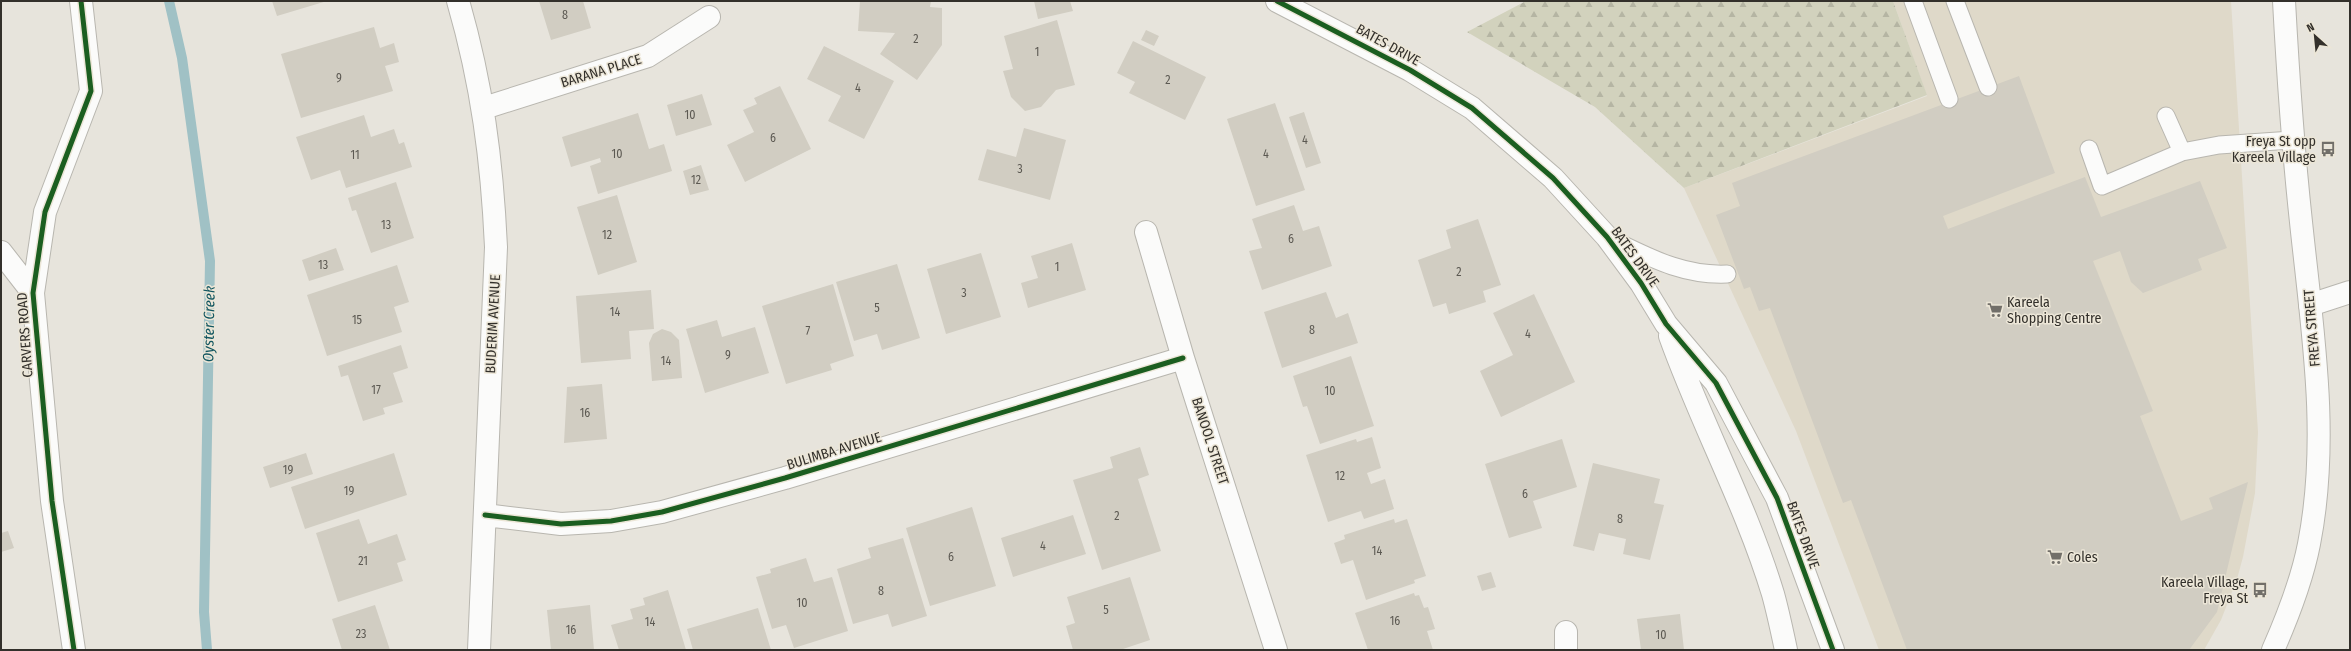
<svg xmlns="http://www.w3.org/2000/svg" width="2351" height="651" font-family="'Fira Sans Condensed',sans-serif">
	<defs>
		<pattern id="forest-firs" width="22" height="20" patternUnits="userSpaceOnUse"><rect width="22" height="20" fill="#d2d2bd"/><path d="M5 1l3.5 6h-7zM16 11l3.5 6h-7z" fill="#b5b5a3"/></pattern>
	</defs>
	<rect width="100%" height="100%" fill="#e7e4dc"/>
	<path fill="#dfd9c9" d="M1893 1H2231L2258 432 2255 493 2243 557 2237 579 2221 620 2204 650H1879L1796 431 1684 188 1927 96Z"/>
	<path fill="url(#forest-firs)" d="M1526 1H1893L1927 95 1684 188 1595 107 1467 32Z"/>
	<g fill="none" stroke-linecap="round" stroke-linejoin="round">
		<path stroke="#a0c1c5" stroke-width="10" d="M169 1 182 58 210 261 204 612 207 650"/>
	</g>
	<path fill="#d1cdc2" d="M272 1H327L277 16Z
		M539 1H583L591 28 551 40Z
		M860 1H931L930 7 942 8V45L917 80 880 54 895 33 858 31Z
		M1034 1H1070L1073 11 1038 19Z
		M1057 20 1075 85 1056 90 1041 107 1025 111 1011 97 1003 71 1013 69 1004 36Z
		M374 27 380 48 394 43 399 62 385 66 393 91 301 118 281 54Z
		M1146 30 1159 36 1154 46 1141 40Z
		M1133 41 1206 77 1185 120 1129 93 1135 82 1117 73Z
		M824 46 894 81 864 139 828 121 841 96 807 79Z
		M2019 76 2055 173 1943 216 1948 229 2085 177 2101 217 2200 181 2227 248 2198 259 2202 270 2143 293 2131 282 2120 251 2093 261 2153 411 2140 416 2181 521 2213 509 2209 498 2248 482 2217 612 2189 650H1907L1851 500 1843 503 1770 308 1759 311 1750 287 1744 289 1716 215 1740 206 1732 183Z
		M780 86 811 149 745 182 727 145 754 132 743 110 757 104 754 98Z
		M702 94 712 125 676 136 667 105Z
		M1275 103 1305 190 1256 206 1227 119Z
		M1304 112 1321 163 1306 168 1289 117Z
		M638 113 649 149 664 144 672 171 598 194 590 166 601 162 600 158 571 167 562 137Z
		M364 115 371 137 394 129 399 144 404 142 412 167 346 188 340 170 311 180 296 137Z
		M1024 128 1066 140 1050 200 978 180 987 149 1016 157Z
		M701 165 709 190 690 195 683 171Z
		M396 182 414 238 371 253 356 210 352 211 348 198Z
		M617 195 637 262 598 275 577 207Z
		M1294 205 1303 231 1319 226 1332 266 1262 290 1249 251 1262 248 1252 219Z
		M1478 219 1501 285 1483 291 1486 302 1449 314 1446 303 1433 307 1418 260 1451 248 1446 230Z
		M1072 243 1086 290 1028 308 1021 283 1038 278 1031 256Z
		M336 248 344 270 309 281 302 260Z
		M981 253 1001 317 946 334 927 269Z
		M897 264 920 338 882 350 877 334 854 341 836 282Z
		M397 265 409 302 394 307 402 332 327 356 307 295Z
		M833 284 854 356 830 364 832 370 786 384 762 306Z
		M651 290 654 329 629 331 631 359 581 363 576 296Z
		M1326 292 1336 318 1348 313 1358 343 1282 368 1264 312Z
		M1534 294 1575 382 1501 417 1480 371 1513 355 1493 313Z
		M717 320 722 337 755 327 769 373 705 393 686 329Z
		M662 329 671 332 679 340 682 378 652 381 649 343 653 334Z
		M401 345 408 368 393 373 403 402 383 408 385 414 363 421 348 375 341 377 338 366Z
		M1351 356 1374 426 1320 444 1307 406 1303 407 1293 376Z
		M602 384 607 439 564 443 567 387Z
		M1372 437 1381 468 1367 473 1371 484 1385 479 1394 509 1364 519 1361 511 1328 522 1306 455 1356 439 1357 442Z
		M1562 439 1577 487 1533 501 1542 528 1509 538 1485 464Z
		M1140 447 1149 475 1138 479 1161 551 1102 570 1073 480 1113 468 1110 457Z
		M306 453 313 474 270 488 263 467Z
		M394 453 407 495 305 529 291 487Z
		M1593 463 1660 479 1654 503 1664 505 1650 560 1623 554 1626 539 1599 533 1594 551 1573 546Z
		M972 507 996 586 930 606 906 528Z
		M1073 515 1086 554 1013 577 1001 538Z
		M359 519 368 544 397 534 406 560 397 563 403 581 338 602 316 533Z
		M1394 519 1395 523 1407 519 1426 576 1414 580 1415 583 1366 600 1353 560 1341 564 1334 543 1345 539 1344 535Z
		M8 531 14 548 1 552V533Z
		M903 538 927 616 892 627 888 614 853 624 837 569 871 558 868 548Z
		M806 558 814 582 832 577 848 631 794 648 786 625 772 629 756 577 771 573 770 569Z
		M1491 572 1496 587 1482 591 1477 576Z
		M1130 577 1150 640 1120 650H1073L1066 626 1075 623 1067 597Z
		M668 590 686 650H619L611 625 633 619 630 609 645 605 643 598Z
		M1414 593 1415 596 1419 595 1424 608 1428 607 1435 629 1427 631 1433 650H1368L1355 613Z
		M375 605 390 650H342L332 619Z
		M590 605 594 650H551L547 610Z
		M758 608 771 650H693L687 629Z
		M1680 614 1684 650H1641L1637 619Z"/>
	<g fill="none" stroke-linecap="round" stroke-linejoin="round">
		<defs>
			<path id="lane" d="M1913 1 1949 99
				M1955 1 1988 87
				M2166 116 2182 152
				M2089 149 2102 186 2182 152 2219 145 2293 140
				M1607 237C1647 256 1681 276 1727 274"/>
			<path id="street" d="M458 1C482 84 492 160 496 247L479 650
				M484 108 648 56 709 17
				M1146 232 1183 358 1276 650
				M1 252 33 293
				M2310 305 2350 292
				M485 515 561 524 611 521 662 512 785 478 1183 358
				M74 650 52 501 33 293 45 212 91 91 81 1
				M1566 650V632"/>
			<path id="secondary" d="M1277 1 1410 70 1472 108 1553 178 1607 237 1641 283 1666 324 1716 383 1777 498 1833 650
				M1670 336C1701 423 1746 505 1773 594 1778 612 1782 631 1786 650
				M2273 650C2288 616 2302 580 2309 544 2330 437 2312 328 2301 222 2293 148 2288 75 2284 1"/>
		</defs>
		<use href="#lane" stroke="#b8b6af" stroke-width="19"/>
		<use href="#street" stroke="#b8b6af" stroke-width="24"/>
		<use href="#secondary" stroke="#b8b6af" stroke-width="24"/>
		<use href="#lane" stroke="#fbfbfa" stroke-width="17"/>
		<use href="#street" stroke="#fbfbfa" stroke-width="22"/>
		<use href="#secondary" stroke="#fbfbfa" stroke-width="22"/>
		<defs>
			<path id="cycleway" d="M1277 1 1410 70 1472 108 1553 178 1607 237 1641 283 1666 324 1716 383 1777 498 1833 650
				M485 515 561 524 611 521 662 512 785 478 1183 358
				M74 650 52 501 33 293 45 212 91 91 81 1"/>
		</defs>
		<use href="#cycleway" stroke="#ece6d7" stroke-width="8"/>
		<use href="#cycleway" stroke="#1b5e20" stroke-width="5"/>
	</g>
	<defs>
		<symbol id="bus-bare" viewBox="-9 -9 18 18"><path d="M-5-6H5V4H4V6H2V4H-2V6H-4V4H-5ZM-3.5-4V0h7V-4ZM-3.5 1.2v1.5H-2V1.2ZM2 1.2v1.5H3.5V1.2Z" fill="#726f69" stroke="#ece6d7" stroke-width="2.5" paint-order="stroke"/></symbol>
		<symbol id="supermarket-bare" viewBox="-9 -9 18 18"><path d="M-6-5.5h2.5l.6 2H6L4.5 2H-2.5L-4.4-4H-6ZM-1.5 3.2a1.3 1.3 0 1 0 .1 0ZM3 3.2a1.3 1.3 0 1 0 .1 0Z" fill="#726f69" stroke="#ece6d7" stroke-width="2.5" paint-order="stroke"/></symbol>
	</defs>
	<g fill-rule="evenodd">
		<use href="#bus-bare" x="2317" y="138" width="22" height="22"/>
		<use href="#supermarket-bare" x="1984" y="299" width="22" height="22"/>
		<use href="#supermarket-bare" x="2044" y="546" width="22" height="22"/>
		<use href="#bus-bare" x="2249" y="579" width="22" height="22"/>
	</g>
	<g text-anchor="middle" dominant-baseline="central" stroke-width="3" stroke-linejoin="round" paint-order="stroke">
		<g font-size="12" fill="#5c5952">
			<text x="565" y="15">8</text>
			<text x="916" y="39">2</text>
			<text x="1037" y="52">1</text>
			<text x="339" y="78">9</text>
			<text x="1168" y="80">2</text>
			<text x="858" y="88">4</text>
			<text x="690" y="115">10</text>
			<text x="773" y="138">6</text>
			<text x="1305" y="140">4</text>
			<text x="617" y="154">10</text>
			<text x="1266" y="154">4</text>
			<text x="355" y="155">11</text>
			<text x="1020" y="169">3</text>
			<text x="696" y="180">12</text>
			<text x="386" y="225">13</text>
			<text x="607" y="235">12</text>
			<text x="1291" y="239">6</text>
			<text x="323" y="265">13</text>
			<text x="1057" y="267">1</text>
			<text x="1459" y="272">2</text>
			<text x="964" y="293">3</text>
			<text x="877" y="308">5</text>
			<text x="615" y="312">14</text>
			<text x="357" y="320">15</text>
			<text x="1312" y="330">8</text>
			<text x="808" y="331">7</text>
			<text x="1528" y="334">4</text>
			<text x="728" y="355">9</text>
			<text x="666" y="361">14</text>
			<text x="376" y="390">17</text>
			<text x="1330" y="391">10</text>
			<text x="585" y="413">16</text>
			<text x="288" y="470">19</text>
			<text x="1340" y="476">12</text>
			<text x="349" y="491">19</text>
			<text x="1525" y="494">6</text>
			<text x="1117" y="516">2</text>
			<text x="1620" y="519">8</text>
			<text x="1043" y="546">4</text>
			<text x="1377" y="551">14</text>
			<text x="951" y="557">6</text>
			<text x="363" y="561">21</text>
			<text x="881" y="591">8</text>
			<text x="802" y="603">10</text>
			<text x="1106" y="610">5</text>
			<text x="1395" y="621">16</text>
			<text x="650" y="622">14</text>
			<text x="571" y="630">16</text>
			<text x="361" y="634">23</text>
			<text x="1661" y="635">10</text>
		</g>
		<g font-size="14" fill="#33302b" stroke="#ece6d7">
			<text transform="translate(1388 45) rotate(29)">BATES DRIVE</text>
			<text transform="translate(601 71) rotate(-17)">BARANA PLACE</text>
			<text transform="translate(1635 257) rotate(54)">BATES DRIVE</text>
			<text transform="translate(493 324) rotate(-87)">BUDERIM AVENUE</text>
			<text transform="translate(2312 328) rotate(-95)">FREYA STREET</text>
			<text transform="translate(25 335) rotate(-94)">CARVERS ROAD</text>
			<text transform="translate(1210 441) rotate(72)">BANOOL STREET</text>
			<text transform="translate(834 451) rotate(-17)">BULIMBA AVENUE</text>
			<text transform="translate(1803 535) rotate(70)">BATES DRIVE</text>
		</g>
		<g font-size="14" fill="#33302b" stroke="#ece6d7" text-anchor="end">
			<text x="2316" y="141">Freya St opp<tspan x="2316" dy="16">Kareela Village</tspan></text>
			<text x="2007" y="302" text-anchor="start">Kareela<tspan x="2007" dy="16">Shopping Centre</tspan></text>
			<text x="2067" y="557" text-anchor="start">Coles</text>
			<text x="2248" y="582">Kareela Village,<tspan x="2248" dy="16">Freya St</tspan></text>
		</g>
		<g font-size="15" font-style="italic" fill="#125661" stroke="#ece6d7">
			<text transform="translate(209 324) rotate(-89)">Oyster Creek</text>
		</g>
	</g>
	<rect width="2351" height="651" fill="none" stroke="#33302b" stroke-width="4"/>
	<g transform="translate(2315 36) rotate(333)" stroke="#ece6d7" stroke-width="3" paint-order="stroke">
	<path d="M0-3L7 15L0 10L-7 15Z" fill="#33302b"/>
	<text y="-6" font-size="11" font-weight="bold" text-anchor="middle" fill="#33302b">N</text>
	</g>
</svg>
